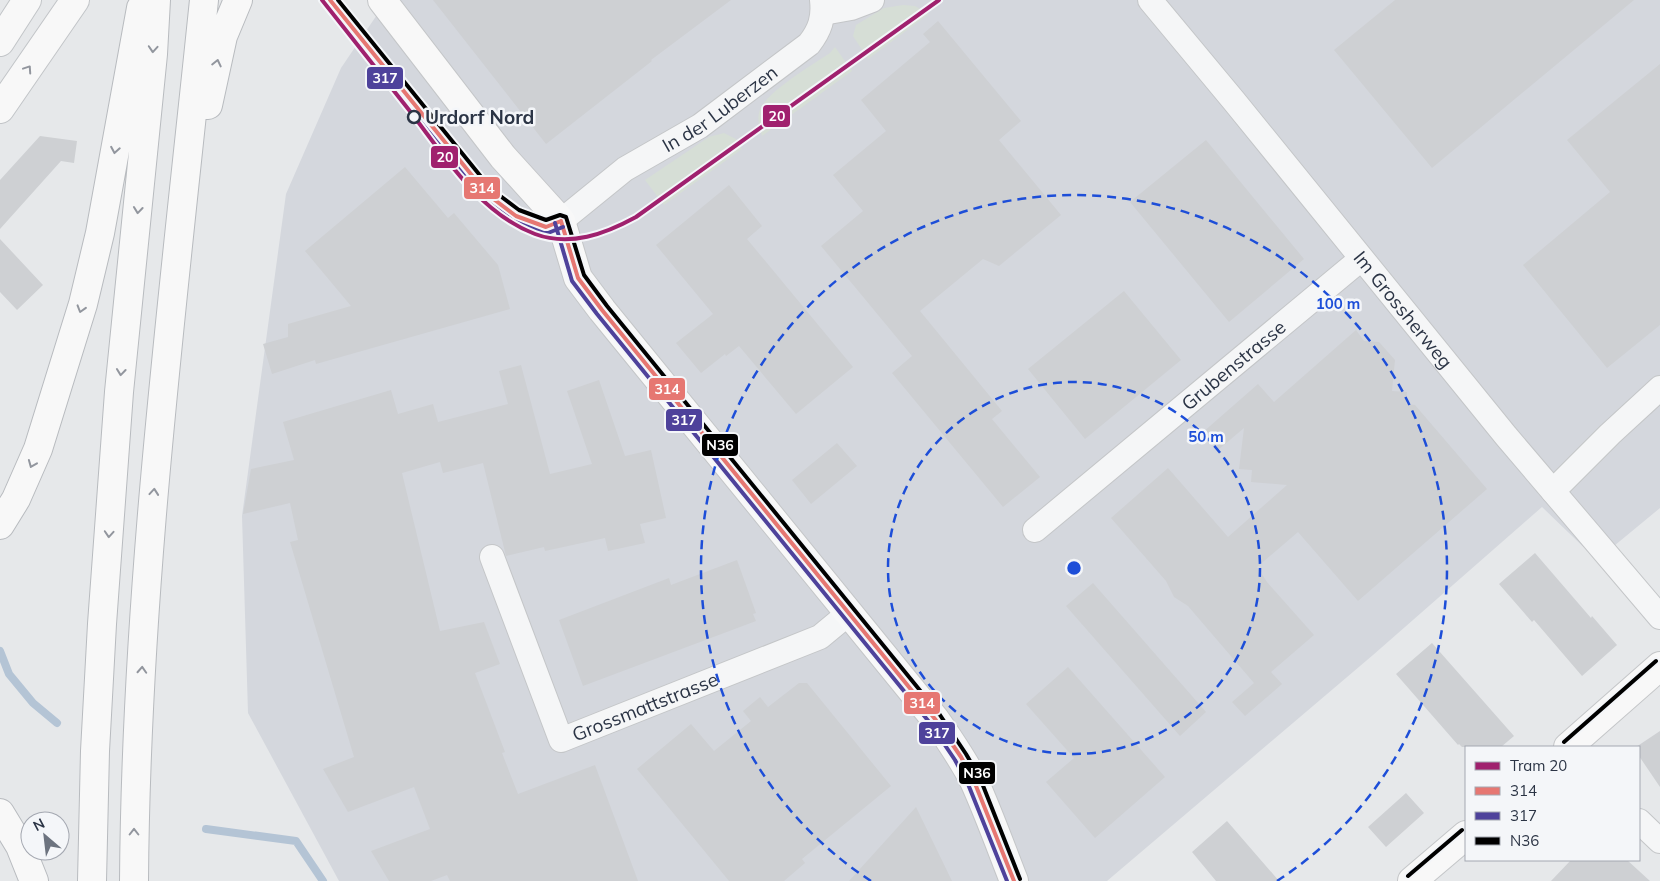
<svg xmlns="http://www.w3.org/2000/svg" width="1660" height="881" font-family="Mulish,sans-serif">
	<rect width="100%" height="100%" fill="#e6e8ea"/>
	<path fill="#d4d7dd" d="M387 0H1660V508L1597 560 1542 507 1373 655 1107 881H339L248 713 242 516 286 194 341 68Z"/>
	<path fill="#d6ded6" d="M903 5 915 6 929 14 868 59 853 36 856 25 884 8Z
		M835 47 852 71 762 136C760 129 757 121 759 113 762 94 814 64 830 53Z
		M724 133 736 139 742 149 664 205 645 180 709 137Z"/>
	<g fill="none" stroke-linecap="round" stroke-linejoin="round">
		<path stroke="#b4c4d5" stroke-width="8" d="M0 651 9 674 33 703 57 723
			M206 829 296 841 323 881"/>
	</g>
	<path fill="#ced0d3" d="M433 0H731L651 60 652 61 546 144Z
		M1395 0H1634L1432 168 1334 50Z
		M938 21 1021 121 999 140 1061 215 999 266 983 259 920 311 1002 411 992 419 1040 477 1003 507 892 373 912 356 821 246 863 211 833 175 886 131 861 100 930 42 923 34Z
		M1660 64V325L1607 368 1523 265 1610 192 1567 140Z
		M40 136 77 141 74 163 61 161 0 229V180Z
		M1206 140 1304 259 1229 322 1130 202Z
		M405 167 448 218 454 213 498 265 510 309 316 364 315 360 272 374 263 344 288 337V324L351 306 305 251Z
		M729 185 762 226 747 239 853 367 796 414 739 346 726 356 725 354 701 373 676 343 713 314 656 245Z
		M0 239 43 285 17 310 0 292Z
		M1124 291 1181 360 1085 439 1028 369Z
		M1356 330 1364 341 1379 342 1395 360 1392 391 1407 392 1406 404 1415 405 1487 489 1358 601 1298 532 1257 567 1267 582 1314 635 1271 672 1282 684 1245 716 1232 702 1254 683 1188 606 1174 597 1166 581 1111 518 1168 468 1228 537 1287 485 1251 482 1252 470 1239 469 1244 428 1218 450 1202 433 1258 384 1274 402Z
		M521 365 550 474 592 464 567 391 599 380 625 456 651 450 666 518 640 524 645 543 608 551 605 538 545 551 544 547 506 556 483 463 443 473 440 462 402 473 440 631 484 622 500 664 475 673 505 752 502 753 518 794 595 765 638 881H450L447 875 431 881H389L371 851 430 829 414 787 348 812 323 769 354 757 290 542 298 540 290 503 243 514 251 469 294 460 283 422 391 390 398 414 433 404 438 422 508 404 499 371Z
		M837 443 857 466 811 504 792 480Z
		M1535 553 1591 618 1592 616 1617 645 1582 676 1534 620 1532 622 1499 584Z
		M737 560 756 613 753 614 756 621 583 686 559 620 669 578 671 585Z
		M1093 583 1206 712 1180 736 1066 606Z
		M1432 643 1514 736 1501 747H1462L1459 744 1458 745 1396 674Z
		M1068 667 1165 777 1095 838 1046 782 1074 758 1026 704Z
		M799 683H807L891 786 802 859 805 863 784 881H729L637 769 691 724 714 751 751 721 743 711 760 697 768 707Z
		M1660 731V787L1639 756V747H1636Z
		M1406 793 1424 813 1386 847 1368 827Z
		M916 807 952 881H849Z
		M1227 821 1279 881H1216L1192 852Z
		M1571 860H1627L1650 881H1551Z"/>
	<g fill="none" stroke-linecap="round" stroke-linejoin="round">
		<defs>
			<g id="street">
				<path id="s1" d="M1150 0 1234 101 1506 436 1660 617"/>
				<path d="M823 13 851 8 872 0"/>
				<path id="s2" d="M561 221 625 169 700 126 809 44C820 30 824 18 822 0"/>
				<path d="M1553 491 1610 434 1660 388"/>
				<path id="s3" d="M1035 530 1361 259"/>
				<path id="s4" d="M492 557 561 740 820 637 849 613"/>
				<path d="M1639 821 1660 841"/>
			</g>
			<path id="secondary" d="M382 0 503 157 561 221 578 278 602 310 935 719C949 739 963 759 974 781 989 814 1001 848 1014 881
				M1568 747 1660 666
				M1412 881 1466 835"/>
			<path id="primary" d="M0 42 27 0
				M0 109 75 0"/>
			<path id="highway" d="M208 105 223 36 238 0
				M0 525 16 499 38 449 83 304 100 233 141 8
				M0 813 20 846 34 881
				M92 881 95 751 102 624 119 392 153 54 156 0
				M134 881C136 586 174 293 204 0"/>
		</defs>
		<use href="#street" stroke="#c4c6c8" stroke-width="26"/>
		<use href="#secondary" stroke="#c4c6c8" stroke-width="30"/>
		<use href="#primary" stroke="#c2c5c8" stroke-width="30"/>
		<use href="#highway" stroke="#b8bbbf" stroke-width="30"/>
		<use href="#street" stroke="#f5f6f7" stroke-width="24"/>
		<use href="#secondary" stroke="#f8f8f8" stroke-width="28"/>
		<use href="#primary" stroke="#f8f8f8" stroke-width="28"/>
		<use href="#highway" stroke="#f8f8f8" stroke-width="28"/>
		<defs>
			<path id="bus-1" d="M330 0 487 194 516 216 546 227 561 221
				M561 221 578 278 602 310 935 719 961 757 974 781 1014 881"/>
			<path id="bus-2" d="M325 4 483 199 513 221 544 233H548L563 227
				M555 223 572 281 597 314 930 723 955 760 968 784 1007 881"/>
			<path id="bus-3" d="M338 0 491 189 519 210 546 220 560 215 566 217 584 275 607 306 940 715 966 754 980 778 1020 879
				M1564 742 1656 661
				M1408 876 1462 830"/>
		</defs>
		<use href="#bus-1" stroke="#f4f6f9" stroke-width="8"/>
		<use href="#bus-2" stroke="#f4f6f9" stroke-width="8"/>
		<use href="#bus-3" stroke="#f4f6f9" stroke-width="8"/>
		<use href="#bus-1" stroke="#e67772" stroke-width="4"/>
		<use href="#bus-2" stroke="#4e429b" stroke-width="4"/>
		<use href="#bus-3" stroke="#000" stroke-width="4"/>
		<defs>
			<path id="tram-1" d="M322 0C351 37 380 73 409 110 444 155 479 213 535 234 570 247 605 234 636 217L939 0"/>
		</defs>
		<use href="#tram-1" stroke="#f4f6f9" stroke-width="8"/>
		<use href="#tram-1" stroke="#a0216e" stroke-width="4"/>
	</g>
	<defs><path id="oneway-chevron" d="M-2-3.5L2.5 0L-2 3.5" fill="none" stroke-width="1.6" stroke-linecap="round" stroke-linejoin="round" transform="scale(1.25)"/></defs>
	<g stroke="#92969e">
		<use href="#oneway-chevron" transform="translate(153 49) rotate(94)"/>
		<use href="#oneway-chevron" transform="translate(217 63) rotate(-77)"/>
		<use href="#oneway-chevron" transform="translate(28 69) rotate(-56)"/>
		<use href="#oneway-chevron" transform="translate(115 150) rotate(100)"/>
		<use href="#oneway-chevron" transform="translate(138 210) rotate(96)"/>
		<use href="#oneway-chevron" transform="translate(81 309) rotate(107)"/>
		<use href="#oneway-chevron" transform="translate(121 372) rotate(96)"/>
		<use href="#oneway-chevron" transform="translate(32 464) rotate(112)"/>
		<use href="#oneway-chevron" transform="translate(154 492) rotate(-85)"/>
		<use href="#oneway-chevron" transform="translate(109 534) rotate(94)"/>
		<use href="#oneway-chevron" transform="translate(142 670) rotate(-87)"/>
		<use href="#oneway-chevron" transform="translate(134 832) rotate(-90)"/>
	</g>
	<g fill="none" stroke="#1d4ed8" stroke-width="2.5" stroke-dasharray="9 6">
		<circle cx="1074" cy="568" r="186"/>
		<path d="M871 881A373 373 0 1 1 1277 881"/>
	</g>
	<circle fill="#f4f6f9" stroke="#2b3445" stroke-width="2.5" cx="414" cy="117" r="6"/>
	<g text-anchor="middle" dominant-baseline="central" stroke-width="5" stroke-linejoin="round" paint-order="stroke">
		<g font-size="19" fill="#2b3445" stroke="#f4f6f9">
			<text stroke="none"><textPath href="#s2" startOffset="195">In der Luberzen</textPath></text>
			<text stroke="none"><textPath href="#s1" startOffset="400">Im Grossherweg</textPath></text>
			<text stroke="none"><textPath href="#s3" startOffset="258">Grubenstrasse</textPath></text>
			<text stroke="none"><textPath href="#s4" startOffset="286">Grossmattstrasse</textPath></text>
		</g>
		<g font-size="19" font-weight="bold" fill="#2b3445" stroke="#f4f6f9" text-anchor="start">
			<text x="425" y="117">Urdorf Nord</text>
		</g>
	</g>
	<circle cx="1074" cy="568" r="8" fill="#1d4ed8" stroke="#f4f6f9" stroke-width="2.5"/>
	<g font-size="15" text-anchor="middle" font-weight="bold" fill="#1d4ed8" stroke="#f4f6f9" stroke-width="5" stroke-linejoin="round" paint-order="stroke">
		<text x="1338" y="309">100 m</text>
		<text x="1206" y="442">50 m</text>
	</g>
	<g stroke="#f4f6f9" stroke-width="2">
		<rect x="366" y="66" width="38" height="24" rx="5" fill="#4e429b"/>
		<rect x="762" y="104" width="29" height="24" rx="5" fill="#a0216e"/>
		<rect x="430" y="145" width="29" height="24" rx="5" fill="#a0216e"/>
		<rect x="463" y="176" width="38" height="24" rx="5" fill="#e67772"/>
		<rect x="648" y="377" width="38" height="24" rx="5" fill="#e67772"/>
		<rect x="665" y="408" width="38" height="24" rx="5" fill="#4e429b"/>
		<rect x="701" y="433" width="38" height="24" rx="5" fill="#000"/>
		<rect x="903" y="691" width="38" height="24" rx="5" fill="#e67772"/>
		<rect x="918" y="721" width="38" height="24" rx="5" fill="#4e429b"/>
		<rect x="958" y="761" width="38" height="24" rx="5" fill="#000"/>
	</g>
	<g font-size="14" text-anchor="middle" font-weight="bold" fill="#fff">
		<text x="385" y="83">317</text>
		<text x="777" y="121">20</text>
		<text x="445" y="162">20</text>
		<text x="482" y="193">314</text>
		<text x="667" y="394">314</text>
		<text x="684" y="425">317</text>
		<text x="720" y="450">N36</text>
		<text x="922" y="708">314</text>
		<text x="937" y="738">317</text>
		<text x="977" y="778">N36</text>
	</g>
	<rect x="1465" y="746" width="175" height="115" fill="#f4f6f9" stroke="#a4a8b1"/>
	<rect x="1475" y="762" width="25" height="8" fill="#a0216e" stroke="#a4a8b1"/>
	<text x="1510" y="771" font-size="15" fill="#2b3445">Tram 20</text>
	<rect x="1475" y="787" width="25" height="8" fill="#e67772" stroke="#a4a8b1"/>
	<text x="1510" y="796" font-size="15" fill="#2b3445">314</text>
	<rect x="1475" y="812" width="25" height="8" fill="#4e429b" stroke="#a4a8b1"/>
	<text x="1510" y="821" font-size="15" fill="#2b3445">317</text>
	<rect x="1475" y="837" width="25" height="8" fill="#000000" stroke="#a4a8b1"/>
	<text x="1510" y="846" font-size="15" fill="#2b3445">N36</text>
	<g transform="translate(45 836) rotate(332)"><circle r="24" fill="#f4f6f9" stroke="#a4a8b1"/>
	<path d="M0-4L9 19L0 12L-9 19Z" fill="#6c737f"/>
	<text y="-8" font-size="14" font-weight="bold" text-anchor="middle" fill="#2b3445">N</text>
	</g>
</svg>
